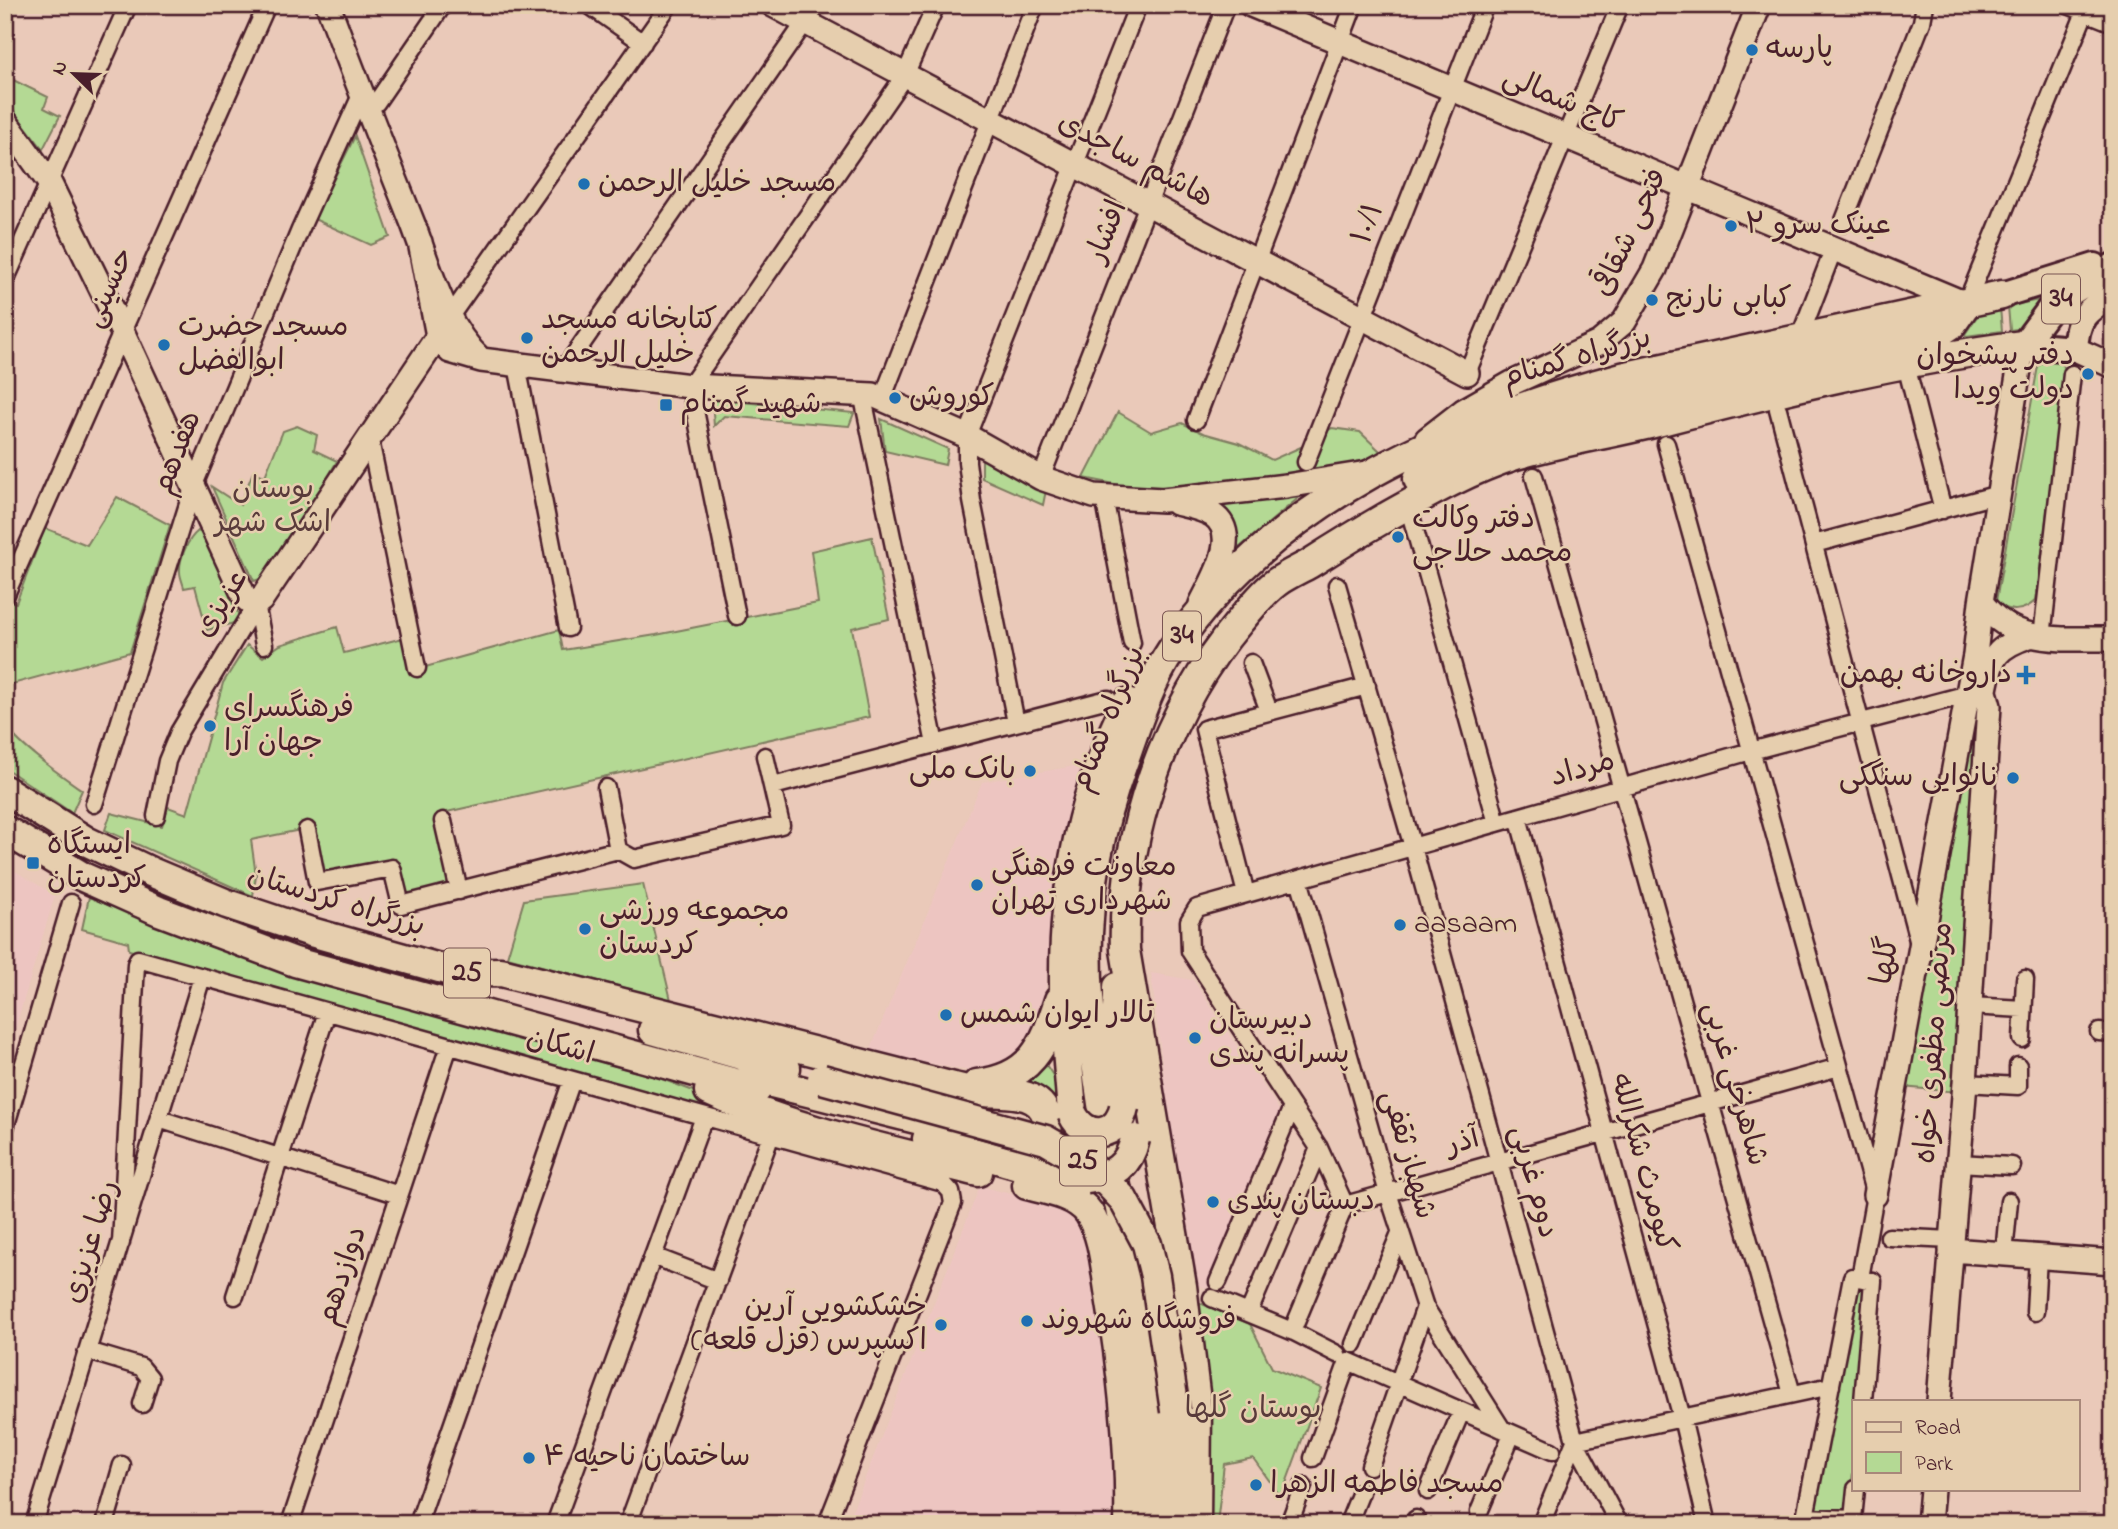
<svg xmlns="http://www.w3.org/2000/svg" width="2118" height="1529" font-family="'Indie Flower','Playpen Sans Arabic',sans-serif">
	<rect width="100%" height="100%" fill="#eac9b9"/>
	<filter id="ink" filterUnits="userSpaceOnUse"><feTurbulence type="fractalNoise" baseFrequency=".0143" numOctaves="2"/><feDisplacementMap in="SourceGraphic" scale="14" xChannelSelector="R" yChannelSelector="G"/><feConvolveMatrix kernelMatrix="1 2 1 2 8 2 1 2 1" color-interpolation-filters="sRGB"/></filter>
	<g filter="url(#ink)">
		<path fill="#edc5c1" d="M1087 764 1058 852 1043 1018 1032 1041 994 1075 869 1053 982 782Z
			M5 865 55 895 5 1063Z
			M1151 973 1193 980 1280 1111 1208 1289 1197 1285 1165 1086Z
			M980 1186 1056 1206 1083 1223 1097 1269 1119 1433 1118 1524H847Z"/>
		<path fill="#b4d994" stroke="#7f7c60" stroke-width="2" d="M5 76 48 97 44 108 60 116 43 149 5 100Z
			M355 136 390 237 371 245 314 219Z
			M2044 299 2025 328 2010 330 2008 306Z
			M2000 307 2002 331 1966 336 1965 334 1980 312Z
			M2047 359 2058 361 2065 368 2036 600C2024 612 2008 614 1996 601L2038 366Z
			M712 399 854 413 849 426 724 416 714 426Z
			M1118 412 1151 432 1182 423 1203 433 1239 443 1272 460 1301 447 1332 428 1360 432 1382 453 1343 469 1207 485 1135 488 1084 478Z
			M881 419 948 449 945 465 885 451Z
			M297 426 317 435 314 450 337 461 272 575 254 581 212 487 240 505 253 472 265 476 283 431Z
			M982 459 1046 490 1043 505 982 478Z
			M1302 495 1234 552 1212 501Z
			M117 497 170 525 130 652 5 686V599L16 603 45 528 87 545Z
			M198 531 206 535 238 613V619L234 623 207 630 195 586 184 588C183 583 180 577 180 572 179 558 188 539 198 531Z
			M872 537 889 619 852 628 869 717 438 814 455 886 405 898 395 859 325 877 315 827 251 840 256 875 253 896 105 830 111 813 162 826 168 807 187 814 223 683 247 645 263 657 280 645 337 627 344 653 403 638 411 671 559 630 563 650 656 635 818 603 811 551Z
			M1972 710 1980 714 1958 1092 1902 1087Z
			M5 722C9 740 65 778 82 790L72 813 5 768Z
			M643 884 671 1000 507 957 524 900Z
			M89 897 201 943 299 978 659 1078 704 1095 777 1134 589 1078 129 950 128 942 82 929Z
			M1041 1057 1054 1077 1057 1114 1010 1085Z
			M1854 1282 1869 1284 1859 1401H1854V1460L1849 1516 1809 1514Z
			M1195 1301 1250 1324 1272 1368 1321 1388 1281 1497 1253 1458 1224 1464 1217 1524H1208L1211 1496Z"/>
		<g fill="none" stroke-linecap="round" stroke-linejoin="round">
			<defs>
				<path id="street" d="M589 5 643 43
					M2068 5 2113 23
					M376 103 443 5
					M1843 223 1922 22 1925 5
					M5 281 128 5
					M1966 304 2088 5
					M449 318 669 5
					M1799 339 1834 248
					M517 365 568 628
					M563 371 817 5
					M1467 373 1620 5
					M1909 377 1943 510
					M862 393 935 744
					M883 397 1035 5
					M1778 409 1919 944
					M1196 420 1354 5
					M370 440 417 668
					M1666 444 1875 1195 1860 1278
					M1306 462 1485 5
					M1534 476 1792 1394
					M1041 478 1226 5
					M1104 497 1132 643
					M1411 516 1497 823
					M1814 544 1999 494
					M1337 585 1413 847 1575 1441 1619 1524
					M6 594 267 5
					M256 604 264 645
					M737 616 690 386 905 75 936 5
					M2042 637 2072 374
					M1251 663 1269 711
					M1016 723 972 501 967 462V436L1138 5
					M773 786 1108 699
					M606 788 618 850
					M94 804 194 485 300 230 361 95
					M156 816 167 761 179 732 256 604
					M1518 817 1682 1418 1707 1524
					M443 821 459 891
					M307 830 317 882 392 868 401 905 618 850 634 859 781 825 765 756
					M1299 879 1388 1193 1425 1307 1502 1429
					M1246 894 1204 729 1367 686
					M1970 1006 2023 1009
					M2099 1032 2113 1033
					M2022 1039 2025 979
					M1965 1083 2018 1086V1066
					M159 1119 399 1195
					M5 1128 71 903
					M1958 1163 2012 1166
					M1345 1205 1319 1148 1190 951 1189 921 1197 908 1751 751 1976 692
					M1345 1205 1839 1067
					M1889 1237 1952 1240
					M121 1243 136 964 138 959 943 1183 951 1192 953 1203 827 1524
					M2004 1254 2009 1201
					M653 1256 718 1281
					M1218 1282 1292 1107
					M235 1296 327 1012
					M1212 1298 1294 1332 1337 1354
					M1249 1312 1319 1148
					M2035 1312 2038 1256
					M1296 1322 1345 1205
					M1354 1344 1400 1233
					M88 1351 141 1367 150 1378 142 1404
					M1402 1373 1425 1307
					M1575 1441 1831 1386
					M1313 1458 1348 1361 1552 1451
					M1370 1466 1399 1383
					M1856 1489 1853 1519 1805 1517 1852 1277 1873 1281 1863 1401
					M1428 1491 1461 1412
					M1479 1512 1512 1434
					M34 1524 202 977
					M105 1524 122 1465
					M290 1524 449 1046
					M418 1524 572 1080
					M555 1524 704 1117
					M628 1524 771 1135
					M1289 1524 1303 1486
					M1348 1524 1361 1492
					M1414 1524 1416 1519
					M1541 1524 1575 1441"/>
				<path id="secondary" d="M328 5C355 78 384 151 413 224 431 271 443 324 481 360L450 351 438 336 420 242
					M773 5 1467 373
					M1251 5 1966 304
					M5 121 49 182 122 331 245 598 251 603 256 604 261 600 438 336
					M2075 349 2113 366
					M481 360 690 386 873 395 967 436 1041 478 1094 496 1163 500 1286 486 1367 473
					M1427 439 1463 411 1512 383 1599 343 1624 322 1655 269 1759 5
					M1176 503C1188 506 1202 508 1213 515 1242 535 1212 581 1201 604
					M1981 602C2016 647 2062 638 2113 639
					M1985 690C1991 657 1996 647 2029 636
					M1875 1195 1975 655 1981 602 2023 345
					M1951 1250 2113 1262
					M1939 1401 1965 1083 1989 706 1976 659
					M1929 1524 1932 1489"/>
				<path id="primary" d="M2002 295 2095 266
					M2023 345 2075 349C2077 316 2086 311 2113 294
					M2023 345 2049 310 2061 299 2113 266"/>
				<path id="highway" d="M1418 479C1471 449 1526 427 1584 410L1937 334 1952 324 1966 304
					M5 790 88 842 151 872 227 904 311 932 457 973 501 972 954 1087C963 1089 972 1092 981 1092 1004 1094 1040 1089 1047 1118 1050 1128 1046 1135 1039 1142L1023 1146
					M5 830 83 877 159 911 295 962 757 1089
					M1118 987V1031L1124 1107
					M653 1030 786 1068
					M740 1084 752 1078 960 1130
					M977 1084C1031 1078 1044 1047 1059 1000
					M709 1091C793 1130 888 1149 978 1172
					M1072 1113C1069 1070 1064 1027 1064 985 1063 884 1081 793 1127 703
					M927 1139 1043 1172 1084 1179
					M1027 1185C1047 1190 1077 1195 1089 1213 1103 1235 1105 1265 1109 1290 1122 1368 1131 1445 1129 1524
					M1175 1411 1177 1524
					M1153 1524C1153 1486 1155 1446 1151 1409 1137 1270 1100 1135 1089 996 1083 915 1095 839 1123 763 1136 726 1149 684 1171 651 1273 499 1452 422 1622 377L2002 295
					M1196 1524 1197 1409 1182 1286 1125 950C1121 835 1166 709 1240 621 1251 608 1263 592 1277 582 1287 575 1298 570 1309 564 1334 548 1360 532 1386 517 1427 494 1471 469 1516 455 1566 440 1618 433 1669 419 1785 389 1903 360 2023 345"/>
			</defs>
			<use href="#street" stroke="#4a1f2b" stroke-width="21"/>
			<use href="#secondary" stroke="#4a1f2b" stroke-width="28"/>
			<use href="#primary" stroke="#4a1f2b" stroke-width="30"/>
			<use href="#highway" stroke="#4a1f2b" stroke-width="33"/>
			<use href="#street" stroke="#e6ceae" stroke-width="16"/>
			<use href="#secondary" stroke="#e6ceae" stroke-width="23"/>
			<use href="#primary" stroke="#e6ceae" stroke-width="24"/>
			<use href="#highway" stroke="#e6ceae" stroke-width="28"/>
			<defs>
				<path id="highway-bridge" d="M822 1079 1046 1140 1089 1165 1105 1180 1123 1199 1147 1244 1155 1276 1175 1411
					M1072 1113C1085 1141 1118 1138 1124 1107
					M1087 1179C1113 1177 1129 1166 1135 1139"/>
			</defs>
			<use href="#highway-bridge" stroke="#4a1f2b" stroke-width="33" stroke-linecap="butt"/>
			<use href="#highway-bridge" stroke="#e6ceae" stroke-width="28"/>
		</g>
	</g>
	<g fill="#1f6fb2" stroke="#e6ceae" stroke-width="2.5">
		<circle cx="1752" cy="50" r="7"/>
		<circle cx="584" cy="184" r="7"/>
		<circle cx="1731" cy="226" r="7"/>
		<circle cx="1652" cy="300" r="7"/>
		<circle cx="527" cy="338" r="7"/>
		<circle cx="164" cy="345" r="7"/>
		<circle cx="2088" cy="374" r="7"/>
		<circle cx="895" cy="398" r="7"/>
		<rect x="659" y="398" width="14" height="14" rx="3.5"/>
		<circle cx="1398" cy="537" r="7"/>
		<path d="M2022.5 664.5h7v7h7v7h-7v7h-7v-7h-7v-7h7z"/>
		<circle cx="210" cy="726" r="7"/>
		<circle cx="1030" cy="771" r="7"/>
		<circle cx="2013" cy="778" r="7"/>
		<rect x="26" y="856" width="14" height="14" rx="3.5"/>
		<circle cx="977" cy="885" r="7"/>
		<circle cx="1400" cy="925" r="7"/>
		<circle cx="585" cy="929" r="7"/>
		<circle cx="946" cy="1015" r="7"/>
		<circle cx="1195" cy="1038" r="7"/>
		<circle cx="1213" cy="1202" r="7"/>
		<circle cx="1027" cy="1321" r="7"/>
		<circle cx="941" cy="1325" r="7"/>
		<circle cx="529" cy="1458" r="7"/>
		<circle cx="1256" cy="1485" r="7"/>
	</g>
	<g text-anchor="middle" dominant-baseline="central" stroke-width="5" stroke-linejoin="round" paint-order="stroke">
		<g fill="#e6ceae" stroke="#795452" stroke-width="2">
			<rect x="2042" y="274.5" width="38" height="49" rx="5"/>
			<rect x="1163" y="611.5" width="38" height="49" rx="5"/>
			<rect x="444" y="948.5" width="46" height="49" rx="5"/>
			<rect x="1060" y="1136.5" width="46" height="49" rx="5"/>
		</g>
		<g font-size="28" font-weight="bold" fill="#4a1f2b">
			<text x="2061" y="299">34</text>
			<text x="1182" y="636">34</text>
			<text x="467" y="973">25</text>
			<text x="1083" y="1161">25</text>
		</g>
		<g font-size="30" fill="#4a1f2b" stroke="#e6ceae" text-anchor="start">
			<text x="1766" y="50">پارسه</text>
			<text x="598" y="184">مسجد خلیل الرحمن</text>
			<text x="1745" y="226">عینک سرو ۲</text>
			<text x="1666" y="300">کبابی نارنج</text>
			<text x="541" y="321">كتابخانه مسجد<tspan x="541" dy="34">خليل الرحمن</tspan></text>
			<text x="178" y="328">مسجد حضرت<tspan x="178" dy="34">ابوالفضل</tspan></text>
			<text x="2074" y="357" text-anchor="end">دفتر پیشخوان<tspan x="2074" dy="34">دولت ویدا</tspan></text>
			<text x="909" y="398">کوروش</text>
			<text x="680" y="405">شهید گمنام</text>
			<text x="1412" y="520">دفتر وکالت<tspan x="1412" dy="34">محمد حلاجی</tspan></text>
			<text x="2012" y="675" text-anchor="end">داروخانه بهمن</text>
			<text x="224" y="709">فرهنگسرای<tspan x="224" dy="34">جهان آرا</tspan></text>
			<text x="1016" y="771" text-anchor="end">بانک ملی</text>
			<text x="1999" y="778" text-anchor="end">نانوایی سنگکی</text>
			<text x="47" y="846">ایستگاه<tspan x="47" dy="34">کردستان</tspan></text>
			<text x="991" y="868">معاونت فرهنگی<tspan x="991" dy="34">شهرداری تهران</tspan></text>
			<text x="599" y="912">مجموعه ورزشی<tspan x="599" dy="34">کردستان</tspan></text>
			<text x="1414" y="925">aasaam</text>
			<text x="960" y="1015">تالار ایوان شمس</text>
			<text x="1209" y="1021">دبیرستان<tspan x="1209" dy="34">پسرانه پندی</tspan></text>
			<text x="1227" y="1202">دبستان پندی</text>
			<text x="927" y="1308" text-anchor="end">خشکشویی آرین<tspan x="927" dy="34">اکسپرس (قزل قلعه)</tspan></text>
			<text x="1041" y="1321">فروشگاه شهروند</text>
			<text x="543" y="1458">ساختمان ناحیه ۴</text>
			<text x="1270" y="1485">مسجد فاطمه الزهرا</text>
		</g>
		<g font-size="30" fill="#4a1f2b" stroke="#e6ceae">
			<text transform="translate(1562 101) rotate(23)">کاج شمالی</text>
			<text transform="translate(1135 161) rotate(28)">هاشم ساجدی</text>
			<text transform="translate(1369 224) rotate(-69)">۱۰/۱</text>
			<text transform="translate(1108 232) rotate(-68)">افشار</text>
			<text transform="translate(1631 233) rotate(-65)">فتحی شقاقی</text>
			<text transform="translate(110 288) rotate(-66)">حسینی</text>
			<text transform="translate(1577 359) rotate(-16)">بزرگراه گمنام</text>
			<text transform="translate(178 453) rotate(-69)">هفدهم</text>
			<text transform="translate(222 604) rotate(-57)">عزیزی</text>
			<text transform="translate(1109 719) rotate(-68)">بزرگراه گمنام</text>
			<text transform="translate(1583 770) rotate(-16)">مرداد</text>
			<text transform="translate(336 902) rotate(17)">بزرگراه کردستان</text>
			<text transform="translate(1887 961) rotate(-80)">گلها</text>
			<text transform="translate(1935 1043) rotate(-86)">مرتضی مظفری خواه</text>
			<text transform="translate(560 1047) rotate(16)">اشکان</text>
			<text transform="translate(1734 1084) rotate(74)">شاهرخی غربی</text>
			<text transform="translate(1463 1143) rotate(-16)">آذر</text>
			<text transform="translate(1407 1155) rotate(74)">شهباز ثقفی</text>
			<text transform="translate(1642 1163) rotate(75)">کیومرث شکرالله</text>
			<text transform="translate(1533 1182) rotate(75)">دوم غربی</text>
			<text transform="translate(92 1242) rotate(-73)">رضا عزیزی</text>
			<text transform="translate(343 1276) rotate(-72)">دوازدهم</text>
		</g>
		<g font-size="30" fill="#5a3b3b" stroke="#e6ceae">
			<text x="273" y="490">بوستان<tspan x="273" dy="34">اشک شهر</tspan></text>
			<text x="1253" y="1410">بوستان گلها</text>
		</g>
	</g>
	<rect width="2118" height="1529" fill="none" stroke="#e6ceae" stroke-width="28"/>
	<rect x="14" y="14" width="2090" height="1501" fill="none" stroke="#4a1f2b" stroke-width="2.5" filter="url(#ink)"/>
	<rect x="1852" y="1400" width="228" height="91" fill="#e6ceae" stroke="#a8887a" stroke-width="2"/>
	<rect x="1866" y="1422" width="35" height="10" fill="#e6ceae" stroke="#a8887a" stroke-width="2"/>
	<text x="1915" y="1434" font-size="21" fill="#4a1f2b">Road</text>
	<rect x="1866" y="1452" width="35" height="21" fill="#b4d994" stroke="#a8887a" stroke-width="2"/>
	<text x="1915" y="1470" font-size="21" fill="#4a1f2b">Park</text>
	<g transform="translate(74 74) rotate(293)" stroke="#e6ceae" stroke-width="5" paint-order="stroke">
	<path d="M0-5L12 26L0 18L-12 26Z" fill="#4a1f2b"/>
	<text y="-10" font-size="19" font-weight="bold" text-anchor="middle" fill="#4a1f2b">N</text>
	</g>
</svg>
